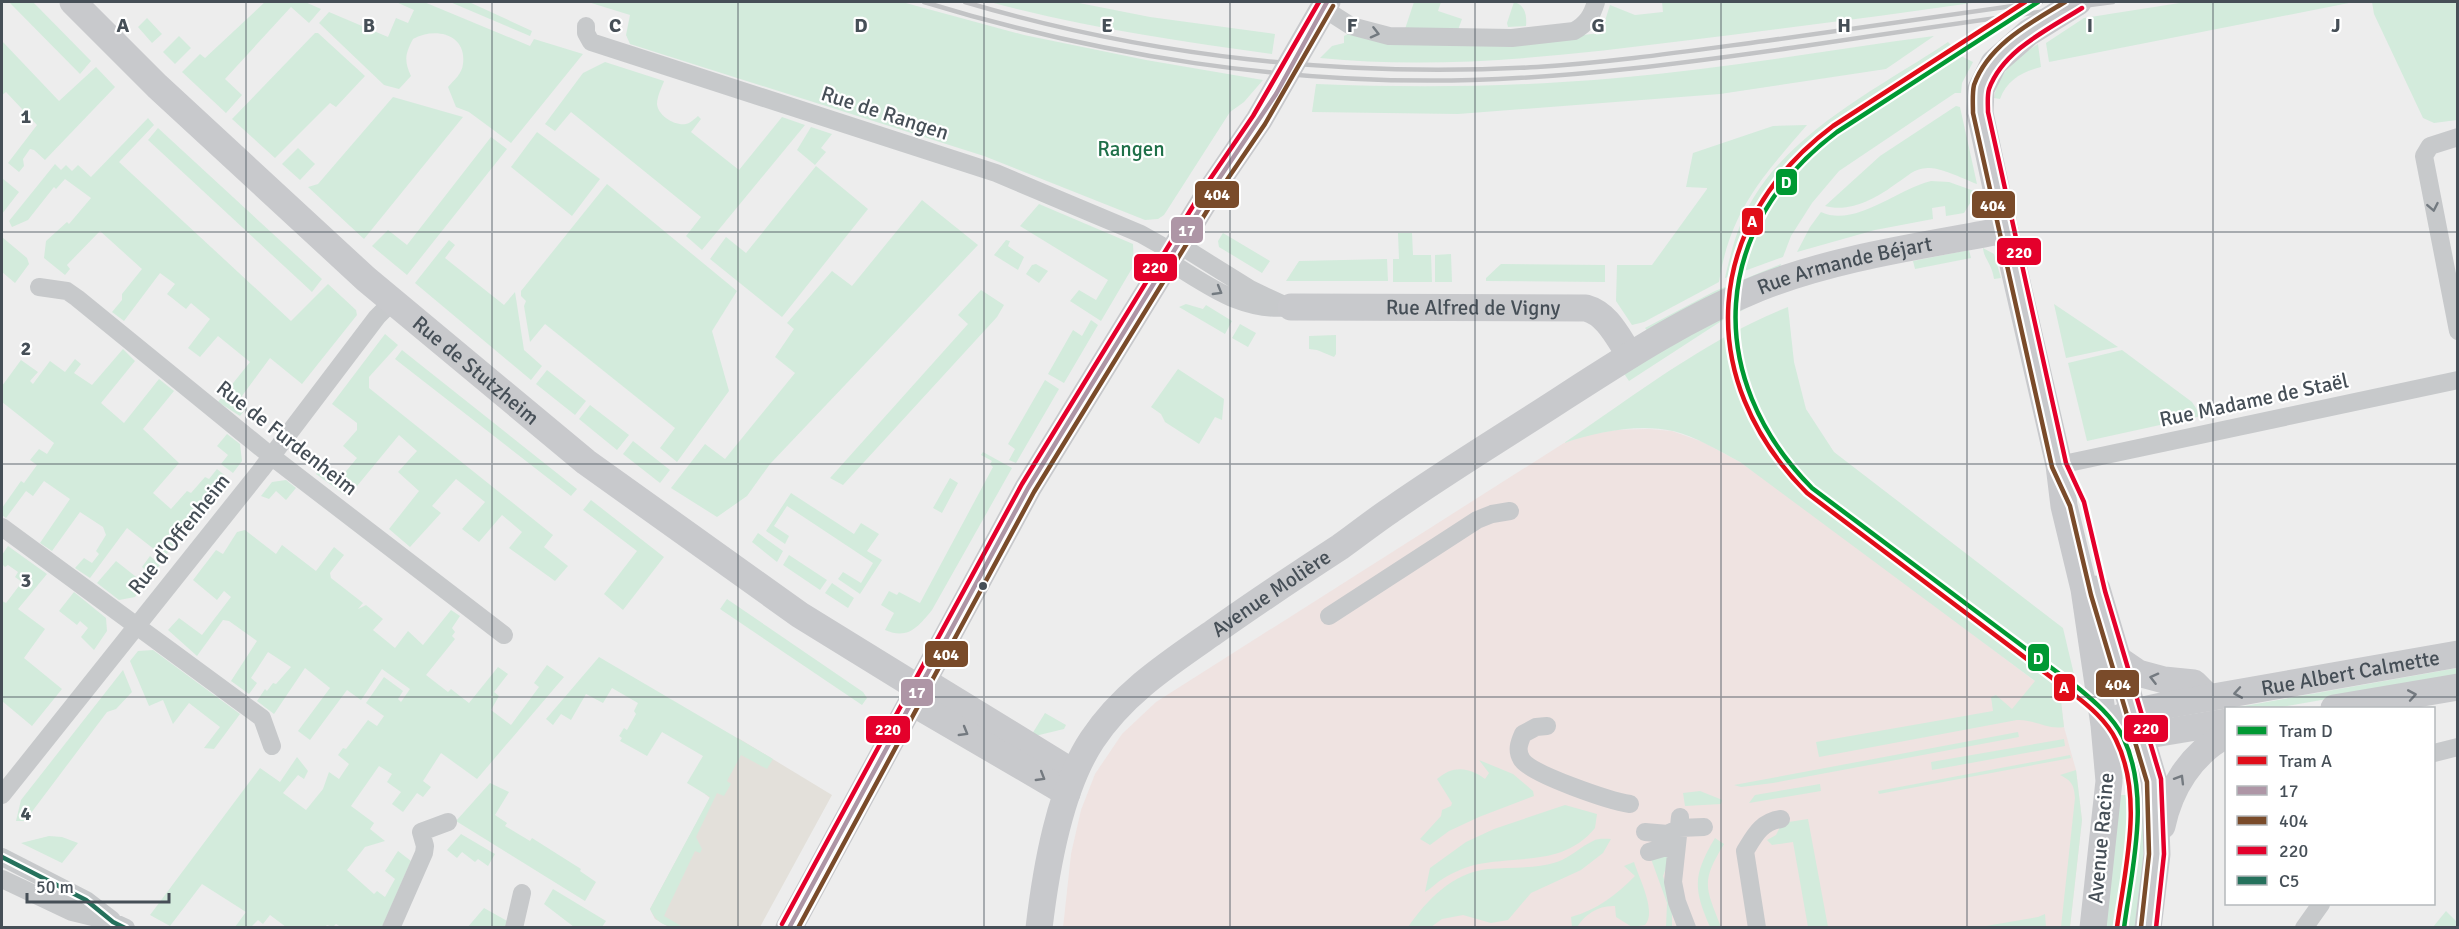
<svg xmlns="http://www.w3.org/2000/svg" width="2459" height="929" font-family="Signika,sans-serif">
	<rect width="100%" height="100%" fill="#ededed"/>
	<path fill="#e3e0da" d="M738 738 832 795 760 927H669L655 919 650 909 710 798 705 794Z"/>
	<path fill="#efe3e1" d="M1648 429 1672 431 1703 442 1740 462 1807 509 2061 701 2064 727 2076 770 2082 820 2070 927 1063 928 1071 854 1081 810 1095 774 1122 734 1156 702 1564 443 1587 435 1616 430Z"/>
	<path fill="#d3ebdc" d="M9 2H33L91 61 80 74Z
		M265 2H305L321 9 309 23 291 7 225 79 242 95 226 113 182 72 200 54 205 58Z
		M396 2H424L530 46 534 39 583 54 511 143 469 112 456 107 448 87C454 80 462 74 463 64 467 33 434 27 413 39 405 54 404 61 411 76L399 89 384 85 319 23 329 12 388 37 396 18 408 23 414 10Z
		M450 2H469L532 31 530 36Z
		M588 2H902L1024 35 1146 60 1263 80 1244 102 1230 112 1164 215 1158 219 1145 220 984 156 630 44 626 35 630 15Z
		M990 2H1074L1150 17 1275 34 1272 54C1178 41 1082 27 990 2Z
		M1414 2H1441L1438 11 1462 19 1458 30 1405 29Z
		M1514 2C1525 5 1527 15 1526 26L1508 27 1507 23Z
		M1662 2H1979C1881 16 1781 29 1682 41 1563 56 1441 70 1320 58L1332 46 1344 43V36L1348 34 1574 36 1601 33 1610 5 1635 15 1663 12Z
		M2186 2H2354L2049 62 2046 43 2084 18Z
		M2372 2H2457V120L2434 123 2423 118 2374 14Z
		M147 18 162 34 152 43 138 27Z
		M315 33H318L365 76 336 107 330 103 275 158 232 119Z
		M179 36 191 48 175 64 163 52Z
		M1934 36 1886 69 1720 94 1458 114 1312 112 1316 84C1417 88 1517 87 1617 78 1723 69 1828 50 1934 36Z
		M2 41 59 101 96 67 115 87 45 160 34 150 30 149 23 159 24 166 19 172 8 163 37 125 6 92 2 95Z
		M1948 42 1963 57 1973 62 1962 83 1961 93H1955L1839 171 1812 203 1791 236 1783 257 1725 278C1731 251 1739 221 1754 197 1796 128 1882 86 1948 42Z
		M2038 44 2041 67C2022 72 2007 80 2000 99L1994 98C1999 71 2016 58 2038 44Z
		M605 62 664 81C662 87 657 96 657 104 658 116 675 126 686 124 691 123 694 119 698 116L701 119 691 132 739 170 782 117 805 125 702 250 686 236 701 217 571 112 555 131 545 124 583 73Z
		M393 97 463 117 364 239 308 187 318 184Z
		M1956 106 1960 107 1977 184C1966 180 1942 168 1930 168 1915 167 1908 176 1897 183 1877 198 1850 213 1825 206L1880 156Z
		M148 118 154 125 119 162 291 321 328 284 356 310 357 315 302 384 270 358 239 400 247 407 240 416 218 402 250 362 218 336 200 357 188 348 210 319 191 303 186 309 167 294 175 284 160 273 124 321 112 312 122 300V294L142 269 100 231 67 265 70 269 65 275 44 258 46 241 67 222 69 224 91 198 65 179 56 189 54 187 28 220 12 227 9 221 55 164 61 170 66 165 72 171 78 165 91 177Z
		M1807 125C1763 176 1730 211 1719 282L1644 322 1632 325 1616 301 1617 265H1652L1707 189V188L1686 187 1693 153 1773 126Z
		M811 127 832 134 821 148 826 152 815 165 797 150Z
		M158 128 322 279 312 292 148 140Z
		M537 132 600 179 572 216 511 167Z
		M491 137 507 149 407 275 372 246 388 230 407 245Z
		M298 148 315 164 300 180 282 164Z
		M816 166 868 209 782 317 710 259 726 237 746 253Z
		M2 178 19 192 2 214Z
		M1931 181 1949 182 1977 192 1964 213 1946 216 1945 206 1932 208 1933 219 1875 230 1797 252 1810 227 1821 212C1855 228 1897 189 1931 181Z
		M607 184 737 291 712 331 729 391 677 462 660 448 675 428 545 324 530 342 524 306 526 301 521 296V291Z
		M922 200 978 245 770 464 747 496 717 517 671 488 705 444 725 459 795 373 775 357 794 329 787 323 832 271 852 286Z
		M1039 204 1133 244 1134 265 1101 321 1070 301 1079 290 1096 300 1108 280 1020 226Z
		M1223 233 1270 261 1262 273 1219 247 1218 241Z
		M1398 233H1412L1413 255H1431L1432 282H1393V259H1399Z
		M2 237 27 258 29 264 15 283 2 272Z
		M449 240 455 245 445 258 504 305 515 292 524 350 542 366 531 380 415 283Z
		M1006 240 1010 241 1008 246 1024 257 1018 270 994 255Z
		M1983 248 1994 254 2001 278 1994 279C1992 264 1984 259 1983 248Z
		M1969 250 1971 258 1915 269 1913 261Z
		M1451 254 1452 282H1435V255Z
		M1387 259 1388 281H1286L1299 261Z
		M1036 264 1048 271 1039 283 1026 274 1032 265Z
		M1501 264 1605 265V282L1486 281V278Z
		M1781 264 1779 270 1649 333 1645 328 1715 291Z
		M981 290 1004 305 997 317 843 485 830 478 968 324 958 315Z
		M1186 304 1203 309 1206 305 1232 321 1225 334 1179 307Z
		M2054 304 2118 347 2066 358Z
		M1788 307 1794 362 1806 409 1834 452 2063 628 2076 683 2061 701 2064 727C2047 730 2034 719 2017 720L1819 757 1816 742 1993 711 1991 697 1996 695 2012 709 2035 681 1740 462C1719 451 1697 437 1673 431 1638 423 1597 432 1564 443 1635 395 1708 338 1788 307Z
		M1747 308 1723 320 1629 381 1623 372 1691 330Z
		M1091 320 1098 325 1064 383 1048 374 1073 330 1082 336Z
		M1240 324 1256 333 1248 347 1232 338Z
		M385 334 398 345 369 377V388L553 535 544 547 568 566 555 581 509 548 522 532 502 515 479 542 462 529 485 502 456 479 432 506 441 513 410 547 389 529 419 491 398 472 417 451 399 435 348 497 316 474 325 463 342 476 357 458 343 446 357 430V423L332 404Z
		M1336 335V354L1334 357 1317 350 1309 349V336Z
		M123 349 135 361 101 403 124 423 159 379 174 391 143 429 179 463 153 493 171 509 187 491 191 493 205 477 209 479 217 469 228 478 164 557 127 528 90 578 75 568 84 558 92 563 99 554 96 551 106 535 103 527 80 512 52 551 40 543 70 499 44 481 33 496 26 491 6 518 2 515V508L21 481 24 483 37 465 30 460 39 449 47 454 54 443 2 402V386L21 360 38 372 30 381 33 384 50 361 65 372 75 359 81 364 74 373 92 385Z
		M402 350 577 489 571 496 395 359Z
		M2122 350 2192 402 2201 416 2087 441 2068 363Z
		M1178 369 1224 399 1222 420 1215 417 1199 444 1165 422 1161 414 1151 407Z
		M547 370 586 401 575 415 536 384Z
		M1045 380 1059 389 1016 463 1009 460 1015 449 1008 444Z
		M590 405 629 435 617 450 579 419Z
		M227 434 240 444 242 461 233 473 221 464 228 455 217 446Z
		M633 441 670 470 660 483 623 454Z
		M983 452 1012 468 932 610C918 627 908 640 885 630L894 613 881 605 889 591 897 595 899 592 920 603 993 467 990 464 992 461 981 455Z
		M950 478 958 483 942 513 933 508Z
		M286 480 296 488 286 500 276 491 269 499 261 496 272 482Z
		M791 493 854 534 861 523 879 534 867 551 882 560 860 594 838 579 843 572 861 583 873 563 787 506 774 526 789 536 785 544 766 531Z
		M591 500 664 557 623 610 604 594 637 551 583 510Z
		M245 530 276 554 282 545 316 571 334 547 344 555 330 573 331 578 363 603 358 609 366 605 383 619 373 630 395 648 408 631 423 645 451 610 460 616 452 628 455 632 452 636 455 639 426 675 448 692 451 689 469 703 498 667 508 674 494 692 499 696 491 710 511 725 539 687 534 683 547 665 564 677 477 779 441 753 423 781 431 787 423 797 417 793 403 812 392 804 401 792 387 782 392 774 379 766 351 806 374 823 370 829 385 841 365 847 347 870 374 894 377 891 385 897 395 879 385 871 398 851 411 861 382 927H341L336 924 333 927 327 925 325 927H286L270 915 263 924 258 920 251 927H235L246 912 202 884 170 926 150 915 260 768 280 782 297 757 308 771 304 779 298 775 283 793 306 810 323 789 329 772 339 779 349 764 338 755 343 748 346 749 368 720 377 726 384 716 366 703 384 677 403 691 398 699 401 702 410 689 382 669 361 700 347 690 310 740 298 731 330 688 305 668 274 714 257 701 265 689 267 691 273 683 276 684 291 667 268 652 251 678 257 683 249 694 231 681 257 641 229 621 223 620 197 656 168 630 179 618 202 635 231 597 224 591 217 600 193 580 216 550 223 554 237 532Z
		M758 533 783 551 777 562 752 542Z
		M8 546 47 574 18 609 45 629 24 658 62 689 32 726 2 701V601L6 603 22 582 15 577 18 572 8 565 5 567 2 564V555Z
		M789 555 827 580 820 590 783 565Z
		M150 556 160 565 135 597 119 600 97 583 116 561 140 580 147 571 142 567Z
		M832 583 854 598 848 608 825 593Z
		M74 592 106 618 107 631 94 650 81 637 88 628 80 621 77 625 59 611Z
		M727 599 863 692 867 698 862 705 720 609Z
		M153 650 240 714 214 749 204 748 220 727 189 703 173 724 163 700 149 706 130 661 138 651Z
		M599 657 773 759 767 769 741 755 727 781 731 784 724 796 717 793 696 837 702 849 700 853 695 851 664 916 683 927C667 928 657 924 650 909L710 797 687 783 703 756 662 732 647 756 620 741 622 738 619 736 624 728 627 730 636 714 634 711 638 703 612 688 603 703 586 694 571 720 561 714 553 725 546 719Z
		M2457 668V676L2276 708H2233Z
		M123 670 132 692 116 709 107 712 25 821H16L21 800Z
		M1045 713 1066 725 1064 729 1035 736 1032 734Z
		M2018 732 2019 737 1773 783 1741 787 1734 785Z
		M2064 739 2065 746 1932 770 1931 762Z
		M2129 747 2145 778 2118 779V755L2122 748Z
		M2070 755 2071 758 1879 794 1878 791Z
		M1479 760 1513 774 1533 791 1534 796 1479 817 1449 831 1430 845 1420 839 1441 816 1442 810 1451 806 1452 803 1437 779C1453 765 1469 767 1485 779L1489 773Z
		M2076 770 2082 820 2070 927H2061L2075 798C2074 785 2072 781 2060 775Z
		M490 783 509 792 495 815 507 823 505 826 530 841 532 838 581 869 580 871 596 882 585 901 456 821Z
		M1820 784 1821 791 1749 803 1755 795Z
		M1700 791 1720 799 1722 800 1721 804 1685 806 1683 793Z
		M2117 795H2148L2138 927 2102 928Z
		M1565 805 1597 814 1595 828C1563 867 1517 855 1474 865 1464 868 1452 873 1444 878 1437 882 1432 888 1425 892L1430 868 1466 842 1494 829Z
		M1808 819 1828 927H1808L1793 842 1772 845 1767 840 1776 835 1782 823Z
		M461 834 495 854 488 866 478 859 475 862 462 852 457 858 447 850Z
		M49 836 62 837 78 843 62 863 21 843Z
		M1715 838 1724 844C1701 882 1705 886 1721 927H1710C1693 888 1693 875 1715 838Z
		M1611 839 1603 853 1581 870 1531 893 1508 920 1491 923 1463 915 1442 919 1431 927H1408C1427 900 1452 873 1488 869 1511 867 1535 869 1557 862 1571 857 1580 847 1593 841 1598 838 1606 839 1611 839Z
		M1665 853 1670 858 1663 876 1672 906V927H1666L1667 903 1650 856Z
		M1634 862C1639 878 1657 912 1645 925L1632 927 1616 917 1615 906C1599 905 1585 914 1577 927H1572L1571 917C1597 910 1616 895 1635 876L1624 866Z
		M553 889 606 921 602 927H574L544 904Z
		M484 908 509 922 506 927 467 928Z
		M2446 911 2457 922V927H2433Z
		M2045 914 2046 927H1980L2038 917Z"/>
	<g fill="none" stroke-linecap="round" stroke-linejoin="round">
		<path stroke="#c7c9cb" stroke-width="18" d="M1323 8 1351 26 1389 36 1512 38 1574 31C1587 24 1592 15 1596 2
			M586 26V33L591 42 996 173 1141 234 1173 252
			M2458 137 2430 146 2424 156 2458 331
			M1178 244 1250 289 1284 305
			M1168 261C1208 285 1242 313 1291 307
			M39 287 67 291 77 298 271 456 504 635
			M2059 465 2458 380
			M2 527 262 718 272 746
			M1329 616 1477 520 1492 514 1510 511
			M1547 726 1536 727 1523 734C1519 743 1516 751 1522 760 1533 775 1610 801 1630 804
			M2434 753 2458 747
			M2 795 261 470 377 317 392 302
			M1680 817 1673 882 1677 902 1687 928
			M1645 832 1668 834 1679 828 1704 827
			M1649 852 1666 847 1676 852
			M2 857 86 900 112 920
			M2 879 72 912 113 922 126 928
			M391 928 424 853 425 846 421 832 448 822
			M514 928 522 893
			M1757 928 1745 851C1755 835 1761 822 1781 819
			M2304 928 2321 904"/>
		<g stroke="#c8c9cc" stroke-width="27">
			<path id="s1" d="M73 2 157 86 366 279 586 462 800 615 920 689"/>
			<path d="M2078 2 2028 33 1994 63 1981 89 1980 113 2005 230 2059 465 2064 506 2084 589 2104 725 2109 781 2093 928"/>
			<path id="s2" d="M1291 307 1586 308C1608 314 1618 338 1630 355"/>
			<path d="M2097 589 2154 781 2157 854 2148 928"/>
			<path d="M2119 660 2138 673 2164 680 2194 683 2209 698"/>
			<path d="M924 681 1074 773"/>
			<path d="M913 703 1067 793"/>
			<path d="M2334 708 2458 687"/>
			<path id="s3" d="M2119 718 2134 712 2162 706 2458 654"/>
			<path d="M2124 739 2226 722"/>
			<path d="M2162 826C2170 788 2191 754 2226 735"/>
			<path d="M789 928 1028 488 1212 189 1259 120 1327 2"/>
			<path id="s4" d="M1039 928C1046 869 1059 790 1092 740 1123 693 1168 664 1214 632 1255 603 1297 575 1340 547 1357 535 1373 522 1391 510 1448 470 1508 434 1566 396 1628 356 1690 316 1759 288 1837 257 1922 246 2005 230"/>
		</g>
		<path stroke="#c2c3c5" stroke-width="4.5" d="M924 2C1100 56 1287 85 1472 80 1579 77 1684 63 1790 48 1898 32 2005 16 2113 2
			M965 2C1150 57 1345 78 1537 67 1614 62 1689 51 1765 41 1857 28 1949 15 2041 2"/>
		<defs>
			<path id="bus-1" d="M789 928 1028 488 1212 189 1276 94 1327 2"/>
			<path id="bus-2" d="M2065 2C2030 23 1988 45 1974 85 1972 94 1973 105 1973 113L2052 467 2070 506 2091 595 2147 782 2149 854 2141 927
				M798 928 1034 492 1218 193 1265 124 1333 6"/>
			<path id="bus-3" d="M2082 8C2049 29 2003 50 1989 89 1987 96 1988 105 1988 112L2066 463 2084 502 2105 591 2161 779 2164 854 2156 928
				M782 924 1022 484 1206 185 1253 116 1319 2"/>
			<path id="bus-4" d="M2 857 86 900 113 922 125 928"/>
		</defs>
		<use href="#bus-1" stroke="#fff" stroke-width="9"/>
		<use href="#bus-2" stroke="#fff" stroke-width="9"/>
		<use href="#bus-3" stroke="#fff" stroke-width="9"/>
		<use href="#bus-4" stroke="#fff" stroke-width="9"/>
		<use href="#bus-1" stroke="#ae96a6" stroke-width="4.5"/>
		<use href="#bus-2" stroke="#7a4b2a" stroke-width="4.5"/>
		<use href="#bus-3" stroke="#e4002b" stroke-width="4.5"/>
		<use href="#bus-4" stroke="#25715c" stroke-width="4.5"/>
		<defs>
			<path id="tram-1" d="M2038 2 1837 132C1711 226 1702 377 1812 488L2077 687C2094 701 2113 717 2123 737 2151 796 2132 867 2124 928"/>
			<path id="tram-2" d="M2025 2 1833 126C1703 223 1693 379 1807 493L2072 693C2089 706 2107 721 2116 740 2144 797 2125 868 2117 927"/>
		</defs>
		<use href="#tram-1" stroke="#fff" stroke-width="9"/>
		<use href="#tram-2" stroke="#fff" stroke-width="9"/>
		<use href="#tram-1" stroke="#093" stroke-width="4.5"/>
		<use href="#tram-2" stroke="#e10d19" stroke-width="4.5"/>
	</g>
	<defs><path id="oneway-chevron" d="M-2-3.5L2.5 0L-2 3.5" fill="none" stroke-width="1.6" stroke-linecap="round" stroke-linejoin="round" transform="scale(1.5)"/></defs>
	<g stroke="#737a80">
		<use href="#oneway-chevron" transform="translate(1375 33) rotate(14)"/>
		<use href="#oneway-chevron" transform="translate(2433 207) rotate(79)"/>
		<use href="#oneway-chevron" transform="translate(1218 291) rotate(30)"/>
	</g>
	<g stroke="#747a80">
		<use href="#oneway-chevron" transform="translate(2154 678) rotate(-166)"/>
		<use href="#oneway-chevron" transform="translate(2238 693) rotate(170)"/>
		<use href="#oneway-chevron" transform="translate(2412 695) rotate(-10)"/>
		<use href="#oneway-chevron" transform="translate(964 732) rotate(30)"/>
		<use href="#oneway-chevron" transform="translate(1041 777) rotate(31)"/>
		<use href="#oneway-chevron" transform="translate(2180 779) rotate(-59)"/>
	</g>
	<path fill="none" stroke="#464f57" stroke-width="1.5" stroke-opacity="0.55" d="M246 2V928M492 2V928M738 2V928M984 2V928M1230 2V928M1475 2V928M1721 2V928M1967 2V928M2213 2V928M2 232H2458M2 464H2458M2 697H2458"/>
	<circle fill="#464f57" stroke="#fff" stroke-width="2" cx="983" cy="586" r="5"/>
	<g text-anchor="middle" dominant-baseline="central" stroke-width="4.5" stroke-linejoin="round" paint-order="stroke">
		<g font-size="21" fill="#464f57" stroke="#fff">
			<text transform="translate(885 113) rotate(18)">Rue de Rangen</text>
			<text stroke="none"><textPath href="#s4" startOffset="1095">Rue Armande Béjart</textPath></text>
			<text stroke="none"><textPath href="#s2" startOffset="182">Rue Alfred de Vigny</textPath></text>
			<text stroke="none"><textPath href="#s1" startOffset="546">Rue de Stutzheim</textPath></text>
			<text transform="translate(2254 400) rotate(-12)">Rue Madame de Staël</text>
			<text transform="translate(287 438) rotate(38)">Rue de Furdenheim</text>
			<text transform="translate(179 534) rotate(-51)">Rue d'Offenheim</text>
			<text stroke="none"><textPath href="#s4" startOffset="430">Avenue Molière</textPath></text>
			<text stroke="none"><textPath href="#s3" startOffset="236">Rue Albert Calmette</textPath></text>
			<text transform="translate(2101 838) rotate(-85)">Avenue Racine</text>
		</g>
		<g font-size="21" fill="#1f7049" stroke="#fff">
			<text x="1131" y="149">Rangen</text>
		</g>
	</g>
	<g font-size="20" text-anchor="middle" font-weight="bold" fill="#464f57" stroke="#fff" stroke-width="4.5" stroke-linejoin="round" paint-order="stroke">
		<text x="123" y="32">A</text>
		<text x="369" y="32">B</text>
		<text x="615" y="32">C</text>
		<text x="861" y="32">D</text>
		<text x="1107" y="32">E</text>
		<text x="1352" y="32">F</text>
		<text x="1598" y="32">G</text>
		<text x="1844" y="32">H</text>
		<text x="2090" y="32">I</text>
		<text x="2336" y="32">J</text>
		<text x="26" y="123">1</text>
		<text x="26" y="355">2</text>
		<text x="26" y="587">3</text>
		<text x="26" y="820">4</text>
	</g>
	<g stroke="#fff" stroke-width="2">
		<rect x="1775" y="168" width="23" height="28" rx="6" fill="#093"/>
		<rect x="1194" y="180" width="46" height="29" rx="6" fill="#7a4b2a"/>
		<rect x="1971" y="190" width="45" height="29" rx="6" fill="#7a4b2a"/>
		<rect x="1741" y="207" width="23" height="29" rx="6" fill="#e10d19"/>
		<rect x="1170" y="216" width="34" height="28" rx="6" fill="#ae96a6"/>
		<rect x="1996" y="237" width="46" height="29" rx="6" fill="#e4002b"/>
		<rect x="1133" y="253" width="45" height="29" rx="6" fill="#e4002b"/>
		<rect x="924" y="640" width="45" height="28" rx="6" fill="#7a4b2a"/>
		<rect x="2027" y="643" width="23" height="29" rx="6" fill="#093"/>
		<rect x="2095" y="669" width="45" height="29" rx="6" fill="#7a4b2a"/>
		<rect x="2053" y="673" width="23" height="29" rx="6" fill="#e10d19"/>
		<rect x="900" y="678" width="34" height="29" rx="6" fill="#ae96a6"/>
		<rect x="2123" y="714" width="46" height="29" rx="6" fill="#e4002b"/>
		<rect x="865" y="715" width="46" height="29" rx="6" fill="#e4002b"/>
	</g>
	<g font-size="16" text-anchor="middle" font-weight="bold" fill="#fff">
		<text x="1786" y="188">D</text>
		<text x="1217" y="200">404</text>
		<text x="1993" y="211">404</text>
		<text x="1752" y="227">A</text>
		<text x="1187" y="236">17</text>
		<text x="2019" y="258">220</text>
		<text x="1155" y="273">220</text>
		<text x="946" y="660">404</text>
		<text x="2038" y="664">D</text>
		<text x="2118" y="690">404</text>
		<text x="2064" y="693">A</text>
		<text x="917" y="698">17</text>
		<text x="2146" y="734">220</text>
		<text x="888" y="735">220</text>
	</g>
	<rect width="2459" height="929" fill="none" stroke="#464f57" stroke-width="6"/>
	<rect x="2225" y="707" width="210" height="198" fill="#ffffff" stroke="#b5b9bc" stroke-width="1.5"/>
	<rect x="2237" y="726" width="30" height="9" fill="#009933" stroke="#b5b9bc" stroke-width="1.5"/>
	<text x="2279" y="737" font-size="18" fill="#464f57">Tram D</text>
	<rect x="2237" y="756" width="30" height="9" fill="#e10d19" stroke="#b5b9bc" stroke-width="1.5"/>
	<text x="2279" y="767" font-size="18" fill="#464f57">Tram A</text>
	<rect x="2237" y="786" width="30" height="9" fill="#ae96a6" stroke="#b5b9bc" stroke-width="1.5"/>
	<text x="2279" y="797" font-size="18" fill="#464f57">17</text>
	<rect x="2237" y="816" width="30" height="9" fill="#7a4b2a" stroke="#b5b9bc" stroke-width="1.5"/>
	<text x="2279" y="827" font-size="18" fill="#464f57">404</text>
	<rect x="2237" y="846" width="30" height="9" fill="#e4002b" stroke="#b5b9bc" stroke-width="1.5"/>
	<text x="2279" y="857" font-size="18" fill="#464f57">220</text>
	<rect x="2237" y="876" width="30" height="9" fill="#25715c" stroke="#b5b9bc" stroke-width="1.5"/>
	<text x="2279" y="887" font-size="18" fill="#464f57">C5</text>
	<path d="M27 893v9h142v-9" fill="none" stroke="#464f57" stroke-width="3"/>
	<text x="36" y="893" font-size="18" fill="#464f57" stroke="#ffffff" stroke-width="4.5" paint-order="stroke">50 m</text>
</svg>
